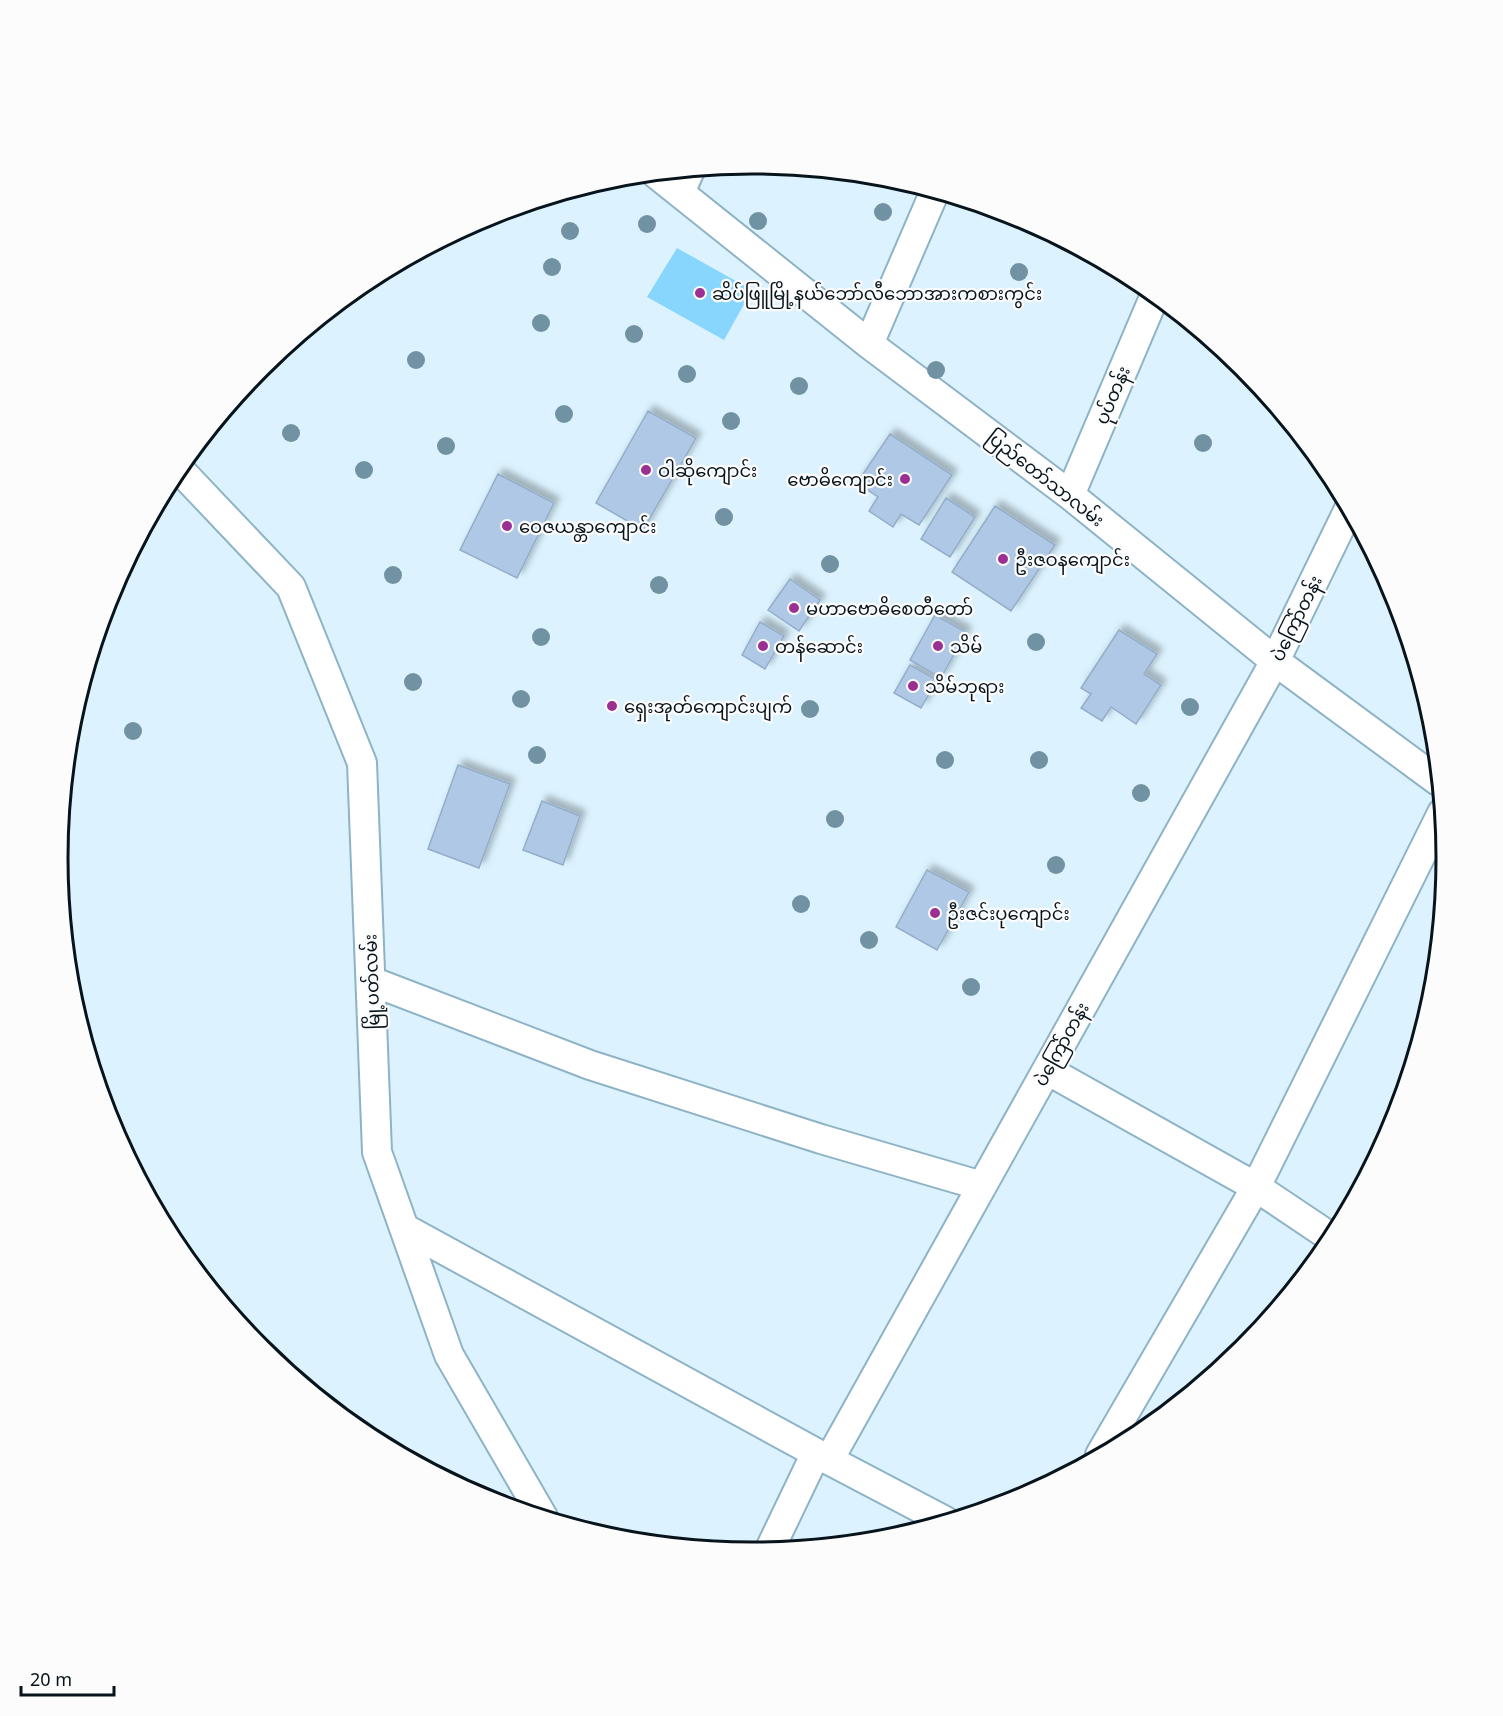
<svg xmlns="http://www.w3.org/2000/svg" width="1503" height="1716" font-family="'Noto Sans','Noto Sans Myanmar',sans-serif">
	<defs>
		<filter id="shadow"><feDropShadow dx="5.5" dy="-5.5" stdDeviation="3" flood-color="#0004"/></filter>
	</defs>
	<rect width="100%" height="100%" fill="#dcf3ff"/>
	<path fill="#88d5fd" d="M677 248 752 290 724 340 647 297Z"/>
	<path fill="#afc8e5" stroke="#94adc8" stroke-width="1.5" filter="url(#shadow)" d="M648 411 696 438 643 530 596 503Z
		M890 434 952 475 919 525 901 514 893 527 869 511 878 497 857 483Z
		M498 474 554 503 517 578 460 550Z
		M946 498 975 517 950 557 921 539Z
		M995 506 1055 545 1011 611 952 572Z
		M790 579 820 600 799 631 768 610Z
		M935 615 966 632 941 678 910 660Z
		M760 622 784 636 765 669 742 655Z
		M1119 630 1157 654 1144 674 1161 685 1136 724 1111 707 1102 721 1081 708 1091 694 1081 688Z
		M910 665 937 680 921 708 894 693Z
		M458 765 510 784 479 868 428 849Z
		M542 801 580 816 563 865 523 850Z
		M927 870 969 892 937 950 896 927Z"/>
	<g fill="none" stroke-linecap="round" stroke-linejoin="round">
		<defs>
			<path id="street" d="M655 173 869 344 1070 495 1275 661 1438 781
				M680 193 690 170
				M869 344 935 191
				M178 468 291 587 362 763 377 1152 449 1355 543 1517
				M1070 495 1155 295
				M371 981 590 1065 821 1139 982 1186
				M1047 1070 1256 1187 1332 1238
				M404 1228 829 1460
				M1100 1455 1256 1187 1442 813
				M945 1521 829 1460 1275 661 1349 509
				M769 1551 816 1453"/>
		</defs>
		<use href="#street" stroke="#8eb3c6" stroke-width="32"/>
		<use href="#street" stroke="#fff" stroke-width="28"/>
	</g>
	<g fill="#7192a2">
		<circle cx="883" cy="212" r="9"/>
		<circle cx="758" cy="221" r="9"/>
		<circle cx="647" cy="224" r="9"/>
		<circle cx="570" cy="231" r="9"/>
		<circle cx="552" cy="267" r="9"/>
		<circle cx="1019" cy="272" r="9"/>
		<circle cx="541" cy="323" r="9"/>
		<circle cx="634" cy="334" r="9"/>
		<circle cx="416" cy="360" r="9"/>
		<circle cx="936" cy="370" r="9"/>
		<circle cx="687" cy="374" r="9"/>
		<circle cx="799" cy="386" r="9"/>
		<circle cx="564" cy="414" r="9"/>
		<circle cx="731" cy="421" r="9"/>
		<circle cx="291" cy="433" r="9"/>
		<circle cx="1203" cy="443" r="9"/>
		<circle cx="446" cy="446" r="9"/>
		<circle cx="364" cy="470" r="9"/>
		<circle cx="724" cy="517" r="9"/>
		<circle cx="830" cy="564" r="9"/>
		<circle cx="393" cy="575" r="9"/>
		<circle cx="659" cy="585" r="9"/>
		<circle cx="541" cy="637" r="9"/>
		<circle cx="1036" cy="642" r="9"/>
		<circle cx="413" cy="682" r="9"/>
		<circle cx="521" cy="699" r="9"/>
		<circle cx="1190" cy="707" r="9"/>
		<circle cx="810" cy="709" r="9"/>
		<circle cx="133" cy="731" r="9"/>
		<circle cx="537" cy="755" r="9"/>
		<circle cx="945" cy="760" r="9"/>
		<circle cx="1039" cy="760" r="9"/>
		<circle cx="1141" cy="793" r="9"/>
		<circle cx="835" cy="819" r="9"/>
		<circle cx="1056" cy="865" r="9"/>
		<circle cx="801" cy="904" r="9"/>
		<circle cx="869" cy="940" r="9"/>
		<circle cx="971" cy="987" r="9"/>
	</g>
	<g fill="#9b3092" stroke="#fcfcfc" stroke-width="2">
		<circle cx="700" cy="293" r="6"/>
		<circle cx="646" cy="470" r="6"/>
		<circle cx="905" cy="479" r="6"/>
		<circle cx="507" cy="526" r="6"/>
		<circle cx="1003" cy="559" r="6"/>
		<circle cx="794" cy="608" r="6"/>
		<circle cx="763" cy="646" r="6"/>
		<circle cx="938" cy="646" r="6"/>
		<circle cx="913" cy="686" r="6"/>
		<circle cx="612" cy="706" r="6"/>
		<circle cx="935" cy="913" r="6"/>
	</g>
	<g text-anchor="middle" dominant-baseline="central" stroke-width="4.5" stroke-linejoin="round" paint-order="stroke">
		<g font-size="18" fill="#07141b" stroke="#fcfcfc" text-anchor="start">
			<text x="712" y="293">ဆိပ်ဖြူမြို့နယ်ဘော်လီဘောအားကစားကွင်း</text>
			<text x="658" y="470">ဝါဆိုကျောင်း</text>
			<text x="893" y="479" text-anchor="end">ဗောဓိကျောင်း</text>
			<text x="519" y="526">ဝေဇယန္တာကျောင်း</text>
			<text x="1015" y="559">ဦးဇဝနကျောင်း</text>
			<text x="806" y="608">မဟာဗောဓိစေတီတော်</text>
			<text x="775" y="646">တန်ဆောင်း</text>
			<text x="950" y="646">သိမ်</text>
			<text x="925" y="686">သိမ်ဘုရား</text>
			<text x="624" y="706">ရှေးအုတ်ကျောင်းပျက်</text>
			<text x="947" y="913">ဦးဇင်းပုကျောင်း</text>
		</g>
		<g font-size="18" fill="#07141b" stroke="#fcfcfc">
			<text transform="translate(1112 395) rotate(-67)">ပုပ်တန်း</text>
			<text transform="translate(1046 478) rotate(38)">ပြည်တော်သာလမ်း</text>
			<text transform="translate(1296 618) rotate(-64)">ပဲကြော်တန်း</text>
			<text transform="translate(371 982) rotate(-92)">မြို့ပတ်လမ်း</text>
			<text transform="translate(1061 1044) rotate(-61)">ပဲကြော်တန်း</text>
		</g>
	</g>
	<path d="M0 0H1503V1716H0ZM68 858a684 684 0 1 1 1368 0a684 684 0 1 1-1368 0Z" fill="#fcfcfc" fill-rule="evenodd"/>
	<path fill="none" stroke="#07141b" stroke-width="3" d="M68 858a684 684 0 1 1 1368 0a684 684 0 1 1-1368 0Z"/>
	<path d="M21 1686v9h93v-9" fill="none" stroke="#07141b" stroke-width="3"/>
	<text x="30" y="1686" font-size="18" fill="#07141b" stroke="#fcfcfc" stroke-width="4.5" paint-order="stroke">20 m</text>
</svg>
